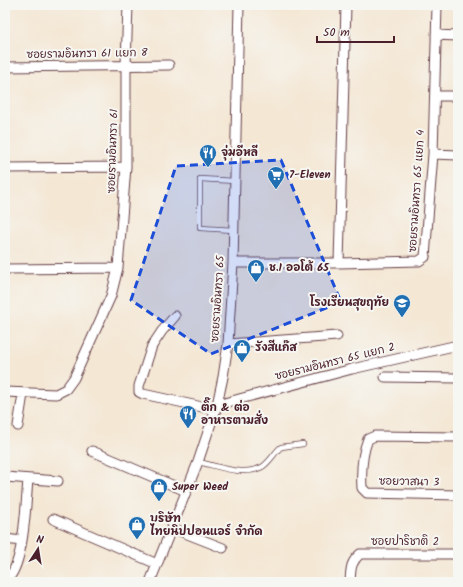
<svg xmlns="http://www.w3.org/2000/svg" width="463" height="587" font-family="Kalam,'Playpen Sans Thai',sans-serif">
	<rect width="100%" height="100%" fill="#f6f6f2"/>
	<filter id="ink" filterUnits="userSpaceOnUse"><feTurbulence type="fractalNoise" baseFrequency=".025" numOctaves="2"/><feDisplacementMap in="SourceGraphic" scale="8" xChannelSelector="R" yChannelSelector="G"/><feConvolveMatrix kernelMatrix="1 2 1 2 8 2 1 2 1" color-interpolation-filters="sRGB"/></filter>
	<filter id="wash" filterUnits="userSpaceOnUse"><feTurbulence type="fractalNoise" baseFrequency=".012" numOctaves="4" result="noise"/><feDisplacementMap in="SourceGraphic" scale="16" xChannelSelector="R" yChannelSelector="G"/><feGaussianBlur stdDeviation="0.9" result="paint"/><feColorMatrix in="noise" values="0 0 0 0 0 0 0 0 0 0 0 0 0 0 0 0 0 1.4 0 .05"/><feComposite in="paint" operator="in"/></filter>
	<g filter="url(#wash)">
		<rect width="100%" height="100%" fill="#f4e7d4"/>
	</g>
	<g filter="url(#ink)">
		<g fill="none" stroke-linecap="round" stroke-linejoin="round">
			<defs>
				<path id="service" d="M234 230 200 228V179L235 181
					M198 462C218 466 243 477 262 467 270 462 274 453 281 447L303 444"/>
				<path id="minor" d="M436 35 458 36
					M5 67 169 65
					M435 96H458
					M433 154 458 155
					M5 168 126 167
					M233 263H339L419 261 425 257 433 154 437 5
					M339 263 346 5
					M5 269 118 268
					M175 316 162 331 152 346 139 386V392L143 394 216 410
					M228 344 337 336
					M385 377 458 378
					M5 392 56 394 66 389 74 378 111 296 118 268 126 167V65L128 5
					M217 405 352 369 458 345
					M18 426 23 394
					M458 437 375 436 368 439C362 454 361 472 362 488L367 493 458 495
					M92 451 186 491
					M5 477 58 481
					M53 519 157 564
					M172 528 223 548
					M5 539 22 541
					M5 577 11 575C24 556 26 504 28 479
					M150 582 198 462 217 405 223 377 228 344 233 263 239 5
					M350 582C351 569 350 563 360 554H458"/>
			</defs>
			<use href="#service" stroke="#643d44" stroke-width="6"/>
			<use href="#minor" stroke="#643d44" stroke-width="11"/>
			<use href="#service" stroke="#fff" stroke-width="4.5"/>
			<use href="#minor" stroke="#fff" stroke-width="9"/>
		</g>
	</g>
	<path fill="#1d4ed8" fill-opacity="0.2" stroke="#1d4ed8" stroke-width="3" stroke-dasharray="8 5" stroke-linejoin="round" d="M281 160 341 302 211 354 131 300 176 166Z"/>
	<defs>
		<symbol id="restaurant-pin" viewBox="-11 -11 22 30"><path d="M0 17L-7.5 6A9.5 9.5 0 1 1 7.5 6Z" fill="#1f6fb2" stroke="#f6f6f2"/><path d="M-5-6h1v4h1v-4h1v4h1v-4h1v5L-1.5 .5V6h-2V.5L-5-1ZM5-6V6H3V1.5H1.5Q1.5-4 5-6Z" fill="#fff"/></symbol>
		<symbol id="supermarket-pin" viewBox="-11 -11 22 30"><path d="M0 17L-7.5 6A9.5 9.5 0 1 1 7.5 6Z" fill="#1f6fb2" stroke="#f6f6f2"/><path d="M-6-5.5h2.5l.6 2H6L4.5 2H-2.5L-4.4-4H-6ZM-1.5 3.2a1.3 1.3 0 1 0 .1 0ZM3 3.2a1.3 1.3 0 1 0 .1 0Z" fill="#fff"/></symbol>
		<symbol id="shop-pin" viewBox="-11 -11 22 30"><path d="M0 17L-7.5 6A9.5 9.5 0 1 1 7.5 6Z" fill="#1f6fb2" stroke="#f6f6f2"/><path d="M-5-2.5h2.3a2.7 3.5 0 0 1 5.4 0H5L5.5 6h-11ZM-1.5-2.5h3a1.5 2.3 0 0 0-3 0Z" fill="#fff"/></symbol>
		<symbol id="school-pin" viewBox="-11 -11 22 30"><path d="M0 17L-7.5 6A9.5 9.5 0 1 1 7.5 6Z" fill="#1f6fb2" stroke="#f6f6f2"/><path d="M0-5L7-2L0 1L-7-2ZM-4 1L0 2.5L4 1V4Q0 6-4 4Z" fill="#fff"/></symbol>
	</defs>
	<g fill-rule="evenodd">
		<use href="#restaurant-pin" x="198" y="143" width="20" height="27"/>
		<use href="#supermarket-pin" x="266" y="165" width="20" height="27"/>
		<use href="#shop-pin" x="246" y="258" width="20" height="27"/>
		<use href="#school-pin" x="392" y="293" width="20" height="27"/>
		<use href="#shop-pin" x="232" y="338" width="20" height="27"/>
		<use href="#restaurant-pin" x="178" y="404" width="20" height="27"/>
		<use href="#shop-pin" x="149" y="477" width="20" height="27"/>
		<use href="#shop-pin" x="127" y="515" width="20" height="27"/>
	</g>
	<g text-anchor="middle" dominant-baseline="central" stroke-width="4" stroke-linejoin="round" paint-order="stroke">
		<g font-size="11" fill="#4a1f2b" stroke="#f6f6f2">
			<text transform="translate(87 54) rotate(-1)">ซอยรามอินทรา 61 แยก 8</text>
			<text transform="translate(113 151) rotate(-88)">ซอยรามอินทรา 61</text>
			<text transform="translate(417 191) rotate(-86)">ซอยรามอินทรา 65 แยก 4</text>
			<text transform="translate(218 299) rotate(-86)">ซอยรามอินทรา 65</text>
			<text transform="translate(335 362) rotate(-14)">ซอยรามอินทรา 65 แยก 2</text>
			<text transform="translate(409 482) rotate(1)">ซอยวาสนา 3</text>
			<text x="405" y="542">ซอยปาริชาติ 2</text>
		</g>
		<g font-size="11" font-weight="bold" fill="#4a1f2b" stroke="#f6f6f2" text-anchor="start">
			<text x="221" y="153">จุ่มอีหลี</text>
			<text x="289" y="175">7-Eleven</text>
			<text x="269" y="268">ช.1 ออโต้ 65</text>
			<text x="389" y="303" text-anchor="end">โรงเรียนสุขฤทัย</text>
			<text x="255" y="348">รังสีแก๊ส</text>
			<text x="201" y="408">ติ๊ก &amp; ต่อ<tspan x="201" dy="13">อาหารตามสั่ง</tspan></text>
			<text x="172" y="487">Super Weed</text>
			<text x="150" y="519">บริษัท<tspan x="150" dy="13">ไทยนิปปอนแอร์ จำกัด</tspan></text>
		</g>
	</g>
	<rect width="463" height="587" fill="none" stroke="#f6f6f2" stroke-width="20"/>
	<g transform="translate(38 549) rotate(12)" stroke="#f6f6f2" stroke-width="3" paint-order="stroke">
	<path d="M0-3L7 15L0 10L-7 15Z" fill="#4a1f2b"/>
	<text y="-6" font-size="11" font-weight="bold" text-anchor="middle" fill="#4a1f2b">N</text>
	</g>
	<path d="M317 36v6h77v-6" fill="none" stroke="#4a1f2b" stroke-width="2"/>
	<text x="323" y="36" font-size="12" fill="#4a1f2b" stroke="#f6f6f2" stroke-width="3" paint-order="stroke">50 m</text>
</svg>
